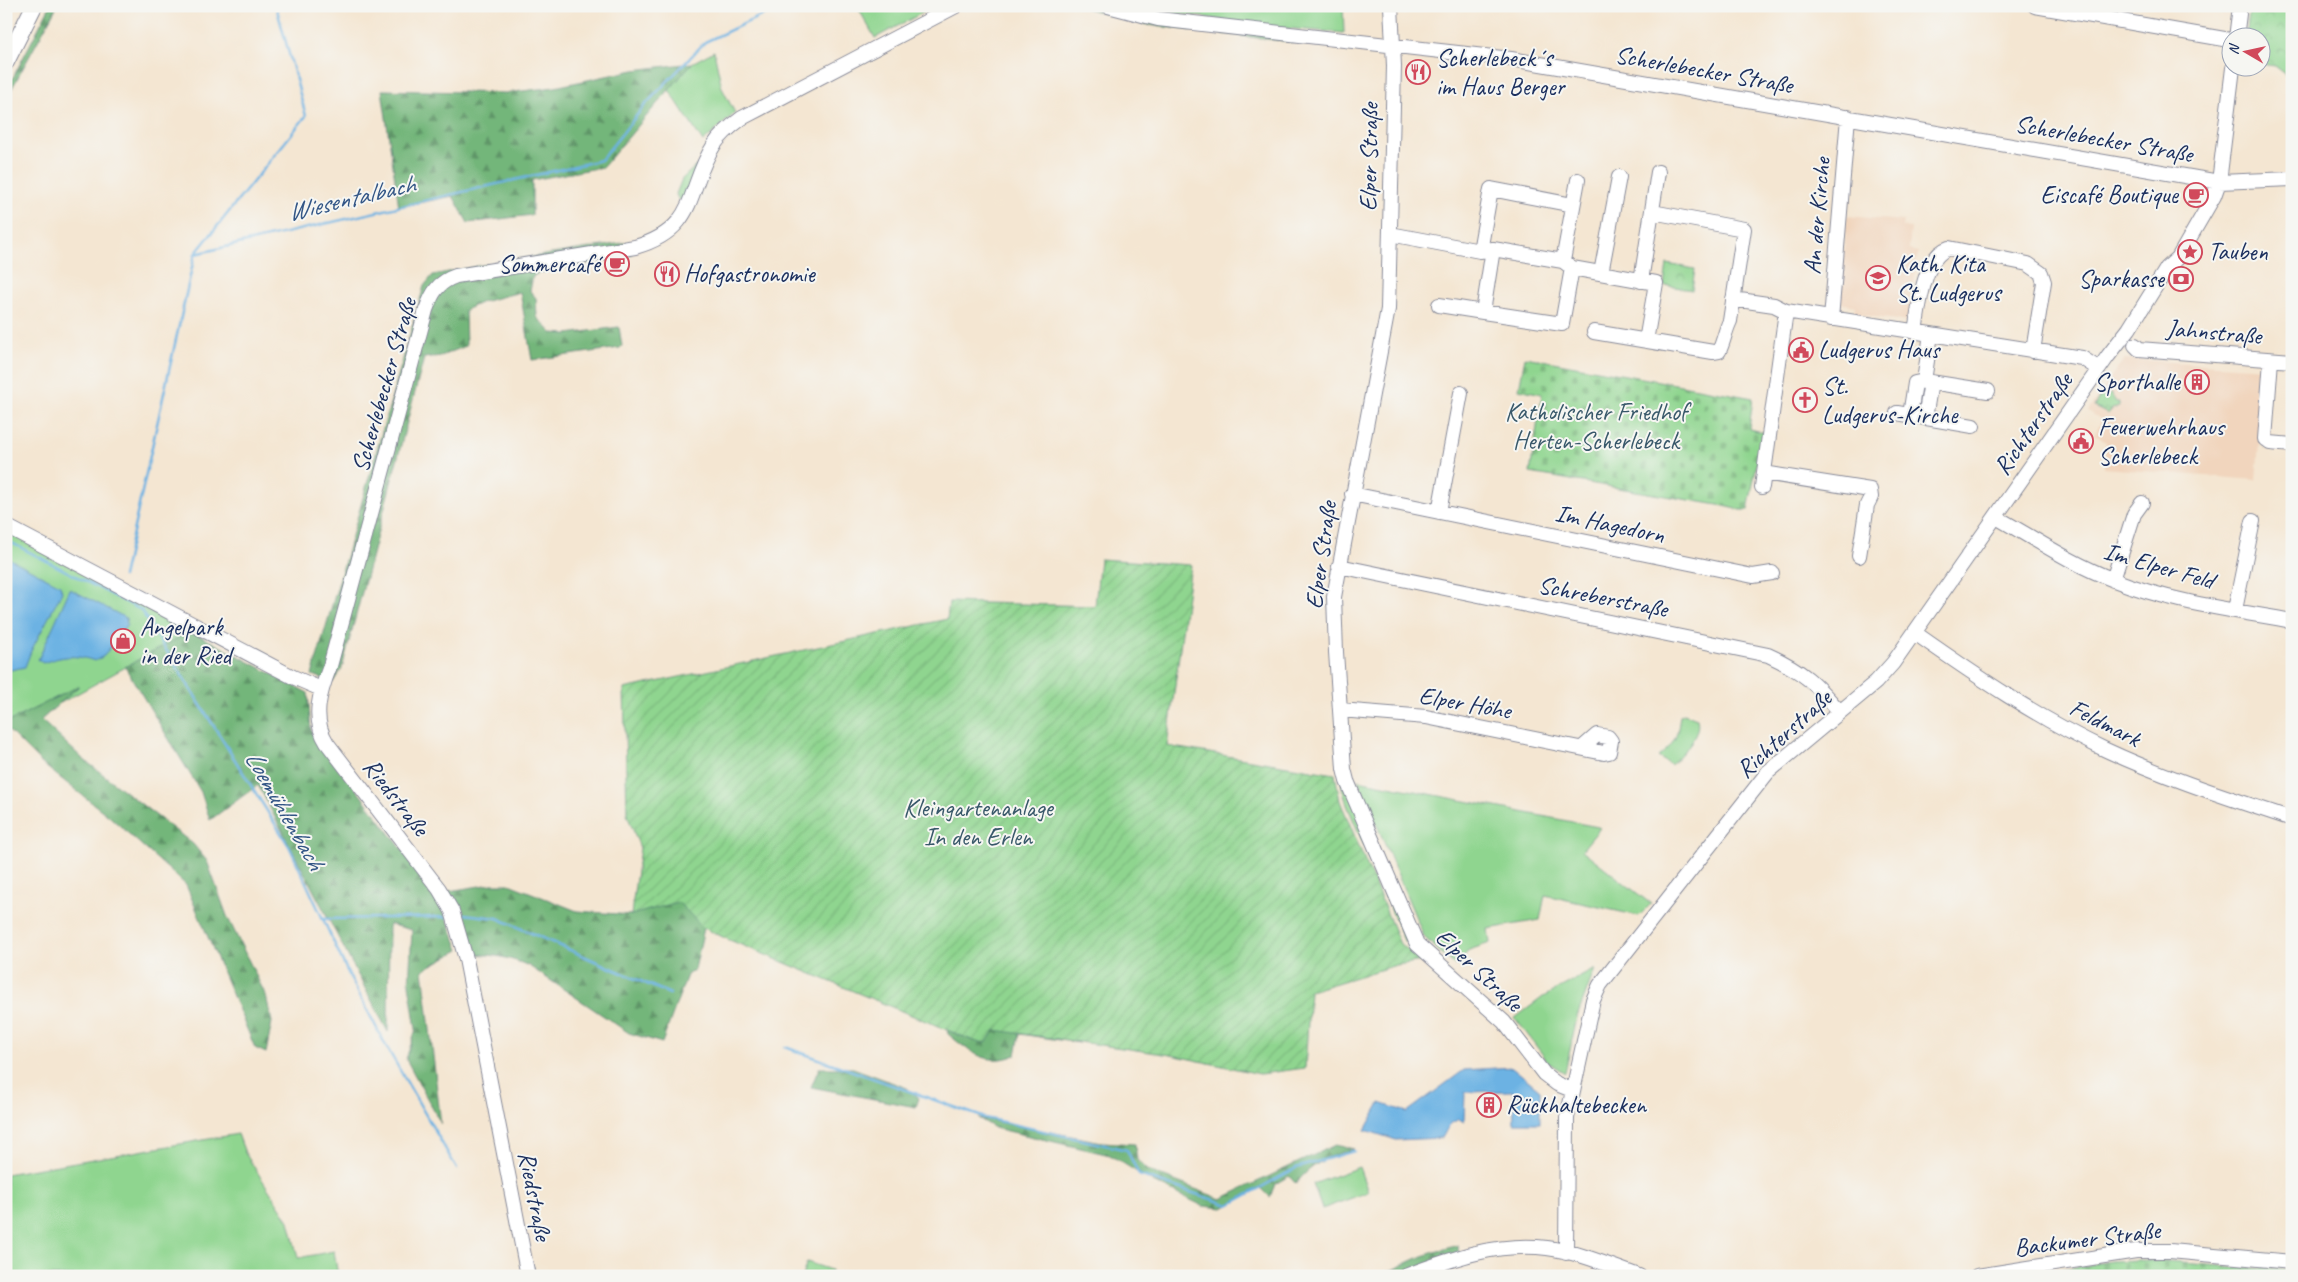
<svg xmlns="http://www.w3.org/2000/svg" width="2298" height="1282" font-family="Caveat,sans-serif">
	<defs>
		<pattern id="forest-firs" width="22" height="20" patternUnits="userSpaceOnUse" patternTransform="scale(1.25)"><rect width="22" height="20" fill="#73b67a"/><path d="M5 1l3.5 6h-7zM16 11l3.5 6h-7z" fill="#5e9467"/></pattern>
		<pattern id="cemetery-stones" width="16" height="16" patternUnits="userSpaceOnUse" patternTransform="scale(1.25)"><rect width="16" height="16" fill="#8fd58f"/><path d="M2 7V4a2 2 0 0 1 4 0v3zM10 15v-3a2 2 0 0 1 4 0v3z" fill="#7bb77e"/></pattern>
		<pattern id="park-crowns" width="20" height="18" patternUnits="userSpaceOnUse" patternTransform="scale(1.25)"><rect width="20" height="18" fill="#8fd58f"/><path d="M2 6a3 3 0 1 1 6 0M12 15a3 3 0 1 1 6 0" fill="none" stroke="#7bb77e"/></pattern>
		<pattern id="garden-furrows" width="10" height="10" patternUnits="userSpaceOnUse" patternTransform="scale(1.25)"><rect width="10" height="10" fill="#8fd58f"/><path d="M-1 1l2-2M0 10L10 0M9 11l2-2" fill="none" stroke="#7bb77e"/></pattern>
	</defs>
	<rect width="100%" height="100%" fill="#f6f6f2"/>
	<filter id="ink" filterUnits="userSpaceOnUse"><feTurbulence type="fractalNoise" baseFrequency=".02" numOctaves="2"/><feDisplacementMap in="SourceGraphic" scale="10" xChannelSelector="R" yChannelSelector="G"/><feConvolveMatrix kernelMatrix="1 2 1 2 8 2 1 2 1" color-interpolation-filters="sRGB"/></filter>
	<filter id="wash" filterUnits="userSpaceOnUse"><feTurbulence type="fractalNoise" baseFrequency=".0096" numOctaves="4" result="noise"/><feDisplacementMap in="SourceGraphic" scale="20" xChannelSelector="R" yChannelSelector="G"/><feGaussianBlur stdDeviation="1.12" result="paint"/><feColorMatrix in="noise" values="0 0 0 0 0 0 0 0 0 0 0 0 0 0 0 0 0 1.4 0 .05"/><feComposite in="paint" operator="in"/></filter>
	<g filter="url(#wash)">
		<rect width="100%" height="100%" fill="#f4e6d2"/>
		<path fill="#f1d5bd" d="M1847 216 1903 221 1902 227 1911 228 1909 250 1918 252 1909 322 1857 314 1854 311 1855 306 1840 303Z
			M2124 359 2265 368 2256 480 2104 468 2106 442 2094 434 2102 420 2088 411Z"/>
		<path fill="#8fd58f" stroke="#558276" d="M857 6H921L926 11 875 38Z
			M1151 6H1343L1344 33 1259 26 1151 9Z
			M714 51 722 88 735 113 703 142 669 90 692 63Z
			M697 165 685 203 678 199 676 194 682 179Z
			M6 531 191 631 6 733Z
			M1683 714 1697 719C1702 736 1682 752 1671 765L1658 757C1676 743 1677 737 1680 716Z
			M1339 758 1410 938 1405 943 1347 805 1342 787Z
			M1358 780 1598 827 1600 828 1582 850 1651 904 1639 916 1545 895 1540 920 1488 929 1490 943 1469 950 1456 966 1424 937Z
			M1595 969 1577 1017 1565 1073 1549 1063 1515 1018 1543 997Z
			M238 1134 245 1153 289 1221 298 1258 334 1251 338 1276H6V1174Z
			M1359 1167 1368 1192 1322 1209 1313 1184Z
			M807 1262 831 1270 830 1276H802Z"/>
		<path fill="url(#forest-firs)" stroke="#47726c" d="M50 6H57L6 99V91Z
			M1078 6H1094L1143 19 1319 40 1318 45 1148 25Z
			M692 63 603 167 532 180V215L468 223 453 196 399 207 382 90 506 93 555 87 634 70Z
			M629 242 631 255 539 273 533 276 530 291 536 298 537 317 552 333 567 334 619 327 622 346 620 348 532 360 520 292 482 302 465 310 466 346 441 356 424 358 342 668 333 682 312 675 424 286 433 275 493 263Z
			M191 631 308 693 311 730 431 887 445 912 459 950 423 970 441 1124 406 1059 416 1029 409 984 412 930 389 924 388 1032 258 785 210 820 201 792 125 667Z
			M79 686 41 720 83 759 193 844 207 861 227 916 266 996 272 1022 266 1053 255 1048 186 885 110 817 40 762 6 728V723Z
			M492 884H509L577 911 631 915 678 901 704 928 695 969 687 975 662 1043 629 1033 529 966C511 958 490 953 470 955L449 891Z
			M999 1026 1079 1043 1020 1034 1016 1055C987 1067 970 1052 948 1034L947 1030 974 1041Z
			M819 1068H853L907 1088 919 1098 916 1107 811 1087Z
			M978 1118 1102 1142 1135 1144 1137 1160 1149 1171 1221 1199 1335 1145 1354 1149C1332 1154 1309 1165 1296 1184L1289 1176 1275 1184 1270 1197 1260 1187 1223 1208 1203 1206 1153 1182 1110 1155 995 1128Z
			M1458 1245 1459 1264 1422 1276H1379L1422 1256Z"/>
		<path fill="url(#cemetery-stones)" stroke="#558276" d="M1525 357 1753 398 1749 429 1763 432 1748 510H1741L1724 506 1530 473 1542 394 1519 389Z
			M2139 1260 2292 1271V1276H2022L2111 1261Z"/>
		<path fill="url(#park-crowns)" stroke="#558276" d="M2250 6H2292V79L2275 66 2261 64 2260 38 2246 37Z
			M1667 264 1695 269 1692 290 1664 285Z
			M2105 394H2111L2116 402H2119V407L2112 409 2108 414 2094 407 2099 398Z"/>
		<path fill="url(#garden-furrows)" stroke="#558276" d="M1100 559 1191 565 1167 746 1335 774 1340 801 1400 944 1423 961 1396 965 1310 991 1305 1068 1260 1074 1171 1055 995 1030 986 1043 974 1041 727 939 704 928 678 902 631 915 640 848 627 814 624 689 947 619 949 602 1095 606Z"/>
		<path fill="#6cb2e3" stroke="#4470a0" d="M6 557 60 585 62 592 31 651 25 667 6 671Z
			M70 589 126 618 127 625 104 656 95 661C75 654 62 656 43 663L38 660Z
			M1512 1067 1540 1090V1123H1514L1513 1091 1465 1092 1464 1122 1459 1119 1450 1124 1442 1138 1396 1140 1365 1130 1380 1103 1407 1112 1464 1070Z"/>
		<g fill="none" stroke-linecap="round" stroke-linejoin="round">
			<path stroke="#6cb2e3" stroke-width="2.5" d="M195 254 306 116 276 6
				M6 540 141 610 289 846 349 975 386 1046 457 1169
				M123 577 195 254 601 160 645 105 705 42 782 6
				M457 915 464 914 497 918 670 994
				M322 919 450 917
				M785 1047 985 1118 1127 1150 1139 1175 1229 1205 1296 1168 1354 1151"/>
		</g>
	</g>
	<g filter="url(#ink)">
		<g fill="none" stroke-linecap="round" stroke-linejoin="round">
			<defs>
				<path id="minor" d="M1108 6 1158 19 1511 59 2219 182 2292 179
					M1391 6 1394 66 1388 309 1334 597 1336 652 1344 769 1347 781 1417 944 1504 1022 1544 1074 1557 1084 1572 1090
					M2035 6 2230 40
					M2236 38 2240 6
					M1390 234 1480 251 1493 249 1563 261 1572 268 1656 283 1646 341
					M1493 249 1483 312 1562 324 1572 268
					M1480 251 1491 189 1573 205
					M1563 261 1578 180
					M1601 273 1619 177
					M1641 281 1658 172
					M1733 299 1774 305 1786 311 2082 358 2099 369
					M1439 305 1483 312
					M1831 319 1848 117
					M1594 332 1713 352 1719 351C1724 341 1725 331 1730 321L1744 229 1652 212
					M1915 332C1919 308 1923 256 1949 248L2028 264 2041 273 2044 282 2033 351
					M2135 345 2139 349 2292 361
					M2271 360 2265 439 2270 443 2292 445
					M1924 381 1988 391
					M1897 413 1973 426
					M1910 415 1915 383 1924 381 1931 334
					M1925 418 1931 382
					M1764 473 1870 490 1871 497 1867 505 1859 556
					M1762 487 1786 311
					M1352 494 1753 576 1772 573
					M1439 512 1461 393
					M1996 517C2035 539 2072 564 2114 580 2170 602 2232 610 2292 621
					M6 526 293 677 321 689
					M1339 566 1768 655C1803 671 1815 683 1840 712
					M2113 580 2134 514 2142 503
					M2235 610 2253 521
					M1915 633C1976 676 2038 718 2106 750 2166 778 2229 798 2292 819
					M1340 710 1426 717 1604 753 1609 752 1611 741 1608 737 1597 735 1582 748
					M1566 1253 1567 1118 1593 1000 1600 985 1768 772 1876 682 1893 663 2108 356 2129 329 2167 268 2178 258 2214 196 2219 182 2233 68
					M528 1276 466 959 452 911 439 889 327 743C311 718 320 692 330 666L426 310C432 293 438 282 456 276L635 247C699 229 686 188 714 145 721 134 731 126 742 118L956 6
					M1405 1276C1451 1259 1497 1242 1547 1248 1579 1252 1610 1266 1639 1276
					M1977 1276 2136 1251H2170L2292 1262"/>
				<path id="major" d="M6 62 34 6"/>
			</defs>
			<use href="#minor" stroke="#888a98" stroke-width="16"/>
			<use href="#major" stroke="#888a98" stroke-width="18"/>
			<use href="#minor" stroke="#fff" stroke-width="14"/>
			<use href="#major" stroke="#fff" stroke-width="16"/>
		</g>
	</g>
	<defs>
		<symbol id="restaurant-ring" viewBox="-11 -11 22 22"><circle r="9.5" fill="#f6f6f2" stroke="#d1495b" stroke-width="1.5"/><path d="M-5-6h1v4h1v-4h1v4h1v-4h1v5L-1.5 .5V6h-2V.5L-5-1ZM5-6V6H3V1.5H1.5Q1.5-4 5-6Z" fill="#d1495b"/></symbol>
		<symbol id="cafe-ring" viewBox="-11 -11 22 22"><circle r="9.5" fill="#f6f6f2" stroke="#d1495b" stroke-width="1.5"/><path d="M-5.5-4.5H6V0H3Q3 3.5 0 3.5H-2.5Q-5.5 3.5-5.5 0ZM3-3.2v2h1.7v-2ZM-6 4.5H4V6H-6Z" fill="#d1495b"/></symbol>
		<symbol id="sight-ring" viewBox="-11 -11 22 22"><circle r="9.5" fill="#f6f6f2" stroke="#d1495b" stroke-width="1.5"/><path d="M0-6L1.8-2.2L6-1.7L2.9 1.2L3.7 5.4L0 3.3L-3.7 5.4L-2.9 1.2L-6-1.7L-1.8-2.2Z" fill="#d1495b"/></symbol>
		<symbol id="school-ring" viewBox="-11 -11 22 22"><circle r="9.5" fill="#f6f6f2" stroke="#d1495b" stroke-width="1.5"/><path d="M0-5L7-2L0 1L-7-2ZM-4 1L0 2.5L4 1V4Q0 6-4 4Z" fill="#d1495b"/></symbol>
		<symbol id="bank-ring" viewBox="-11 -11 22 22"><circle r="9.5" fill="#f6f6f2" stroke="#d1495b" stroke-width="1.5"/><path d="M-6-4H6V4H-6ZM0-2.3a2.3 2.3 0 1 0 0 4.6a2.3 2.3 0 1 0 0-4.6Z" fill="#d1495b"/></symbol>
		<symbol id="civic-ring" viewBox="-11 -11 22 22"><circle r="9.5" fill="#f6f6f2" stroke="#d1495b" stroke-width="1.5"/><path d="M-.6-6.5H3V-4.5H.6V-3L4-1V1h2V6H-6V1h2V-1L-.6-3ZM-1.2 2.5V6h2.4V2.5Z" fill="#d1495b"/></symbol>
		<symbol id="building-ring" viewBox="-11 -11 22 22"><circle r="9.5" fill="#f6f6f2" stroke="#d1495b" stroke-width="1.5"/><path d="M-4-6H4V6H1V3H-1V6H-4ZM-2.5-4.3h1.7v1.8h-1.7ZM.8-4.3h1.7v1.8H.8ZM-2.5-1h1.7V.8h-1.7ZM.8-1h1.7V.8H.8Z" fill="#d1495b"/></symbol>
		<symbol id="church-ring" viewBox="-11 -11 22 22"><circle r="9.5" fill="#f6f6f2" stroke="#d1495b" stroke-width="1.5"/><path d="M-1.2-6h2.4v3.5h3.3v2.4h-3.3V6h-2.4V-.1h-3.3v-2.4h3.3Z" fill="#d1495b"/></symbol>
		<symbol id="shop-ring" viewBox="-11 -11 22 22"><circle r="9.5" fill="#f6f6f2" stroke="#d1495b" stroke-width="1.5"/><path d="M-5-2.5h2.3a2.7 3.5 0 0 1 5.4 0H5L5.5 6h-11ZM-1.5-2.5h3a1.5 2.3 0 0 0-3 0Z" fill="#d1495b"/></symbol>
	</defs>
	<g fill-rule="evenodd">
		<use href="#restaurant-ring" x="1404" y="58" width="28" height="28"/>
		<use href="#cafe-ring" x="2182" y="181" width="28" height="28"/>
		<use href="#sight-ring" x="2176" y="238" width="28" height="28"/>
		<use href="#cafe-ring" x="603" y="250" width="28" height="28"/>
		<use href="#restaurant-ring" x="653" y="260" width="28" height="28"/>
		<use href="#school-ring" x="1864" y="264" width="28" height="28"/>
		<use href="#bank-ring" x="2167" y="265" width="28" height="28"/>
		<use href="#civic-ring" x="1787" y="336" width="28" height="28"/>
		<use href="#building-ring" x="2183" y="368" width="28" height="28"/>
		<use href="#church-ring" x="1791" y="386" width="28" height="28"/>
		<use href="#civic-ring" x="2067" y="427" width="28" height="28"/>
		<use href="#shop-ring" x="109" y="627" width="28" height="28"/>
		<use href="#building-ring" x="1475" y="1091" width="28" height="28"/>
	</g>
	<g text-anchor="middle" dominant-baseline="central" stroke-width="4" stroke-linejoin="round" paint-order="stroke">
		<g font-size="25" fill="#1b2f5e" stroke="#f6f6f2" text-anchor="start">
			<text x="1436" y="58">Scherlebeck´s<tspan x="1436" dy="29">im Haus Berger</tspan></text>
			<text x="2178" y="195" text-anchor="end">Eiscafé Boutique</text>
			<text x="2208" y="252">Tauben</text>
			<text x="600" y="264" text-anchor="end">Sommercafé</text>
			<text x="1896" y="264">Kath. Kita<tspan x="1896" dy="29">St. Ludgerus</tspan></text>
			<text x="684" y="274">Hofgastronomie</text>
			<text x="2164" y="279" text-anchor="end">Sparkasse</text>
			<text x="1818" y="350">Ludgerus Haus</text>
			<text x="2180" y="382" text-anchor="end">Sporthalle</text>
			<text x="1822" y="386">St.<tspan x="1822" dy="29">Ludgerus-Kirche</tspan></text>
			<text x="2098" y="427">Feuerwehrhaus<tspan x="2098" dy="29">Scherlebeck</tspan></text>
			<text x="140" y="627">Angelpark<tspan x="140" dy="29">in der Ried</tspan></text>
			<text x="1506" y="1105">Rückhaltebecken</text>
		</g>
		<g font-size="25" fill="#1b2f5e" stroke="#f6f6f2">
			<text transform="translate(1704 70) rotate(10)">Scherlebecker Straße</text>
			<text transform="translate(2104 139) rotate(10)">Scherlebecker Straße</text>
			<text transform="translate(1369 157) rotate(-89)">Elper Straße</text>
			<text transform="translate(1817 216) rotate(-85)">An der Kirche</text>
			<text transform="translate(2214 332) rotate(5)">Jahnstraße</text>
			<text transform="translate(384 385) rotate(-74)">Scherlebecker Straße</text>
			<text transform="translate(2033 424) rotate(-55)">Richterstraße</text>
			<text transform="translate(1610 524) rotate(12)">Im Hagedorn</text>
			<text transform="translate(1321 555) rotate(-82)">Elper Straße</text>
			<text transform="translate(2159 566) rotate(16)">Im Elper Feld</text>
			<text transform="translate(1603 597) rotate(11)">Schreberstraße</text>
			<text transform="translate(1465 703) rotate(10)">Elper Höhe</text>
			<text transform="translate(2105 723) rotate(27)">Feldmark</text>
			<text transform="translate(1784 734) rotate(-42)">Richterstraße</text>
			<text transform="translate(396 797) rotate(52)">Riedstraße</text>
			<text transform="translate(1479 970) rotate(43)">Elper Straße</text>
			<text transform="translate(535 1196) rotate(79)">Riedstraße</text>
			<text transform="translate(2087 1239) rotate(-7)">Backumer Straße</text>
		</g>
		<g font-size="25" fill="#38586a" stroke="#f6f6f2">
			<text x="1596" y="412">Katholischer Friedhof<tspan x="1596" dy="29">Herten-Scherlebeck</tspan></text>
			<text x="978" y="808">Kleingartenanlage<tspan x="978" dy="29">In den Erlen</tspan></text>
		</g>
		<g font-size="26" font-style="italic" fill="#335686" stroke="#f6f6f2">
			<text transform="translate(351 198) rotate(-13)">Wiesentalbach</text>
			<text transform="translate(285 810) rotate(60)">Loemühlenbach</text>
		</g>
	</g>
	<rect width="2298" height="1282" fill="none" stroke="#f6f6f2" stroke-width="25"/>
	<g transform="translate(2246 52) rotate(279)"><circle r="24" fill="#f6f6f2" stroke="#9ea6b7"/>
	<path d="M0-4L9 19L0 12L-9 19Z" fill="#d1495b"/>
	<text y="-8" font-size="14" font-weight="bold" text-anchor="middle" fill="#1b2f5e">N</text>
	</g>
</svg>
